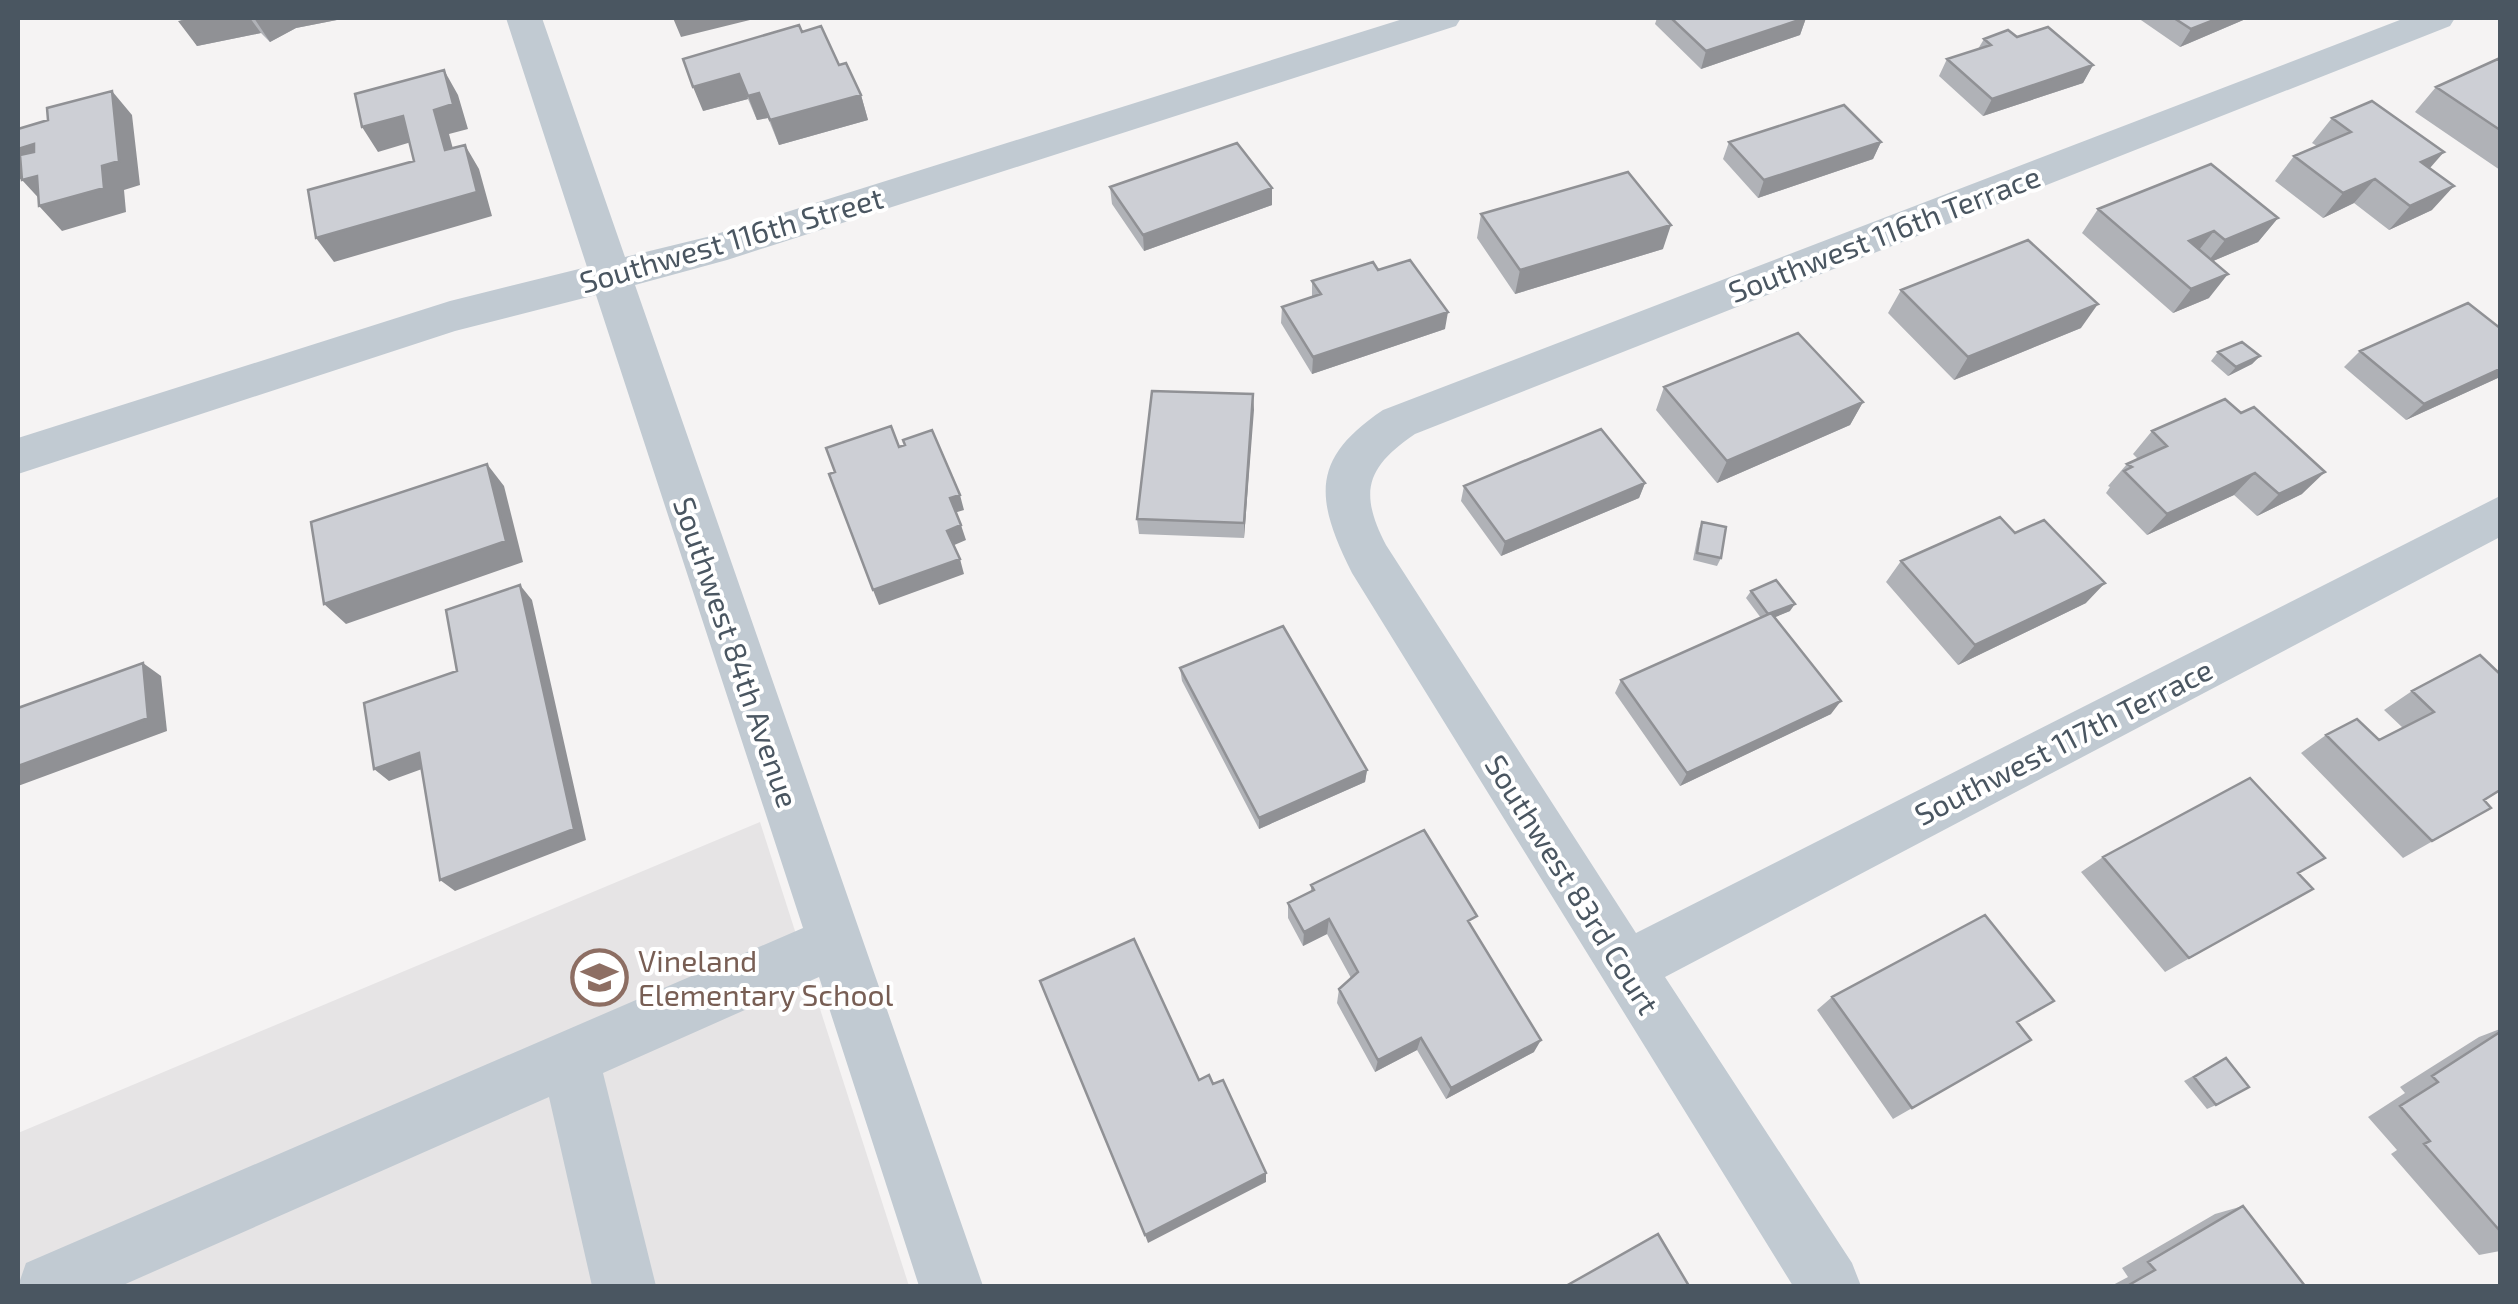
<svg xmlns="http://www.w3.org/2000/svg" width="2518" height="1304" font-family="'Exo 2',sans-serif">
	<rect width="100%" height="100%" fill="#f5f3f3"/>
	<path fill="#e6e4e5" d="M760 822 909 1286H18V1133Z"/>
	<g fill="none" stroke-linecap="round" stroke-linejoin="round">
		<path fill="#c1cad2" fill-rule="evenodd" d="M506 18H542L625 257 707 237 1406 18H1461L1456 26 727 260 635 285 983 1286H919L819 977 603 1073 656 1286H592L549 1097 121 1286H18L26 1263 803 928 596 295 455 331 18 474V438L450 301 587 267Z
			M2405 18H2455L2450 26 1415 434C1367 467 1358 491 1386 545L1636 933 2500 496V537L1665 977 1852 1263 1861 1286H1793L1352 573C1315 499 1310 459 1383 410Z"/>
	</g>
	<path fill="#b0b2b7" d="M179 18H347L296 28 270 42 261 33 197 46Z
		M1657 18H1806L1800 35 1701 69 1655 24Z
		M2138 18H2248L2180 47Z
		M802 32 839 65 861 95 868 120 779 145 768 118 757 120 748 99 703 111Z
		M1984 39 2093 65 2083 83 1983 116 1939 76 1947 59 1978 49Z
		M2500 58V170L2415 112 2436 87Z
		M2332 118 2430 168 2432 210 2389 230 2354 203 2323 218 2275 181 2294 156 2317 146 2312 143Z
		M1729 142H1881L1873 159 1758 198 1723 159Z
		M1110 187 1272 188V205L1144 251 1112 204Z
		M2098 209 2278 218 2258 242 2213 261 2209 298 2173 313 2082 233Z
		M1481 214 1663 249 1515 294 1477 238Z
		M1378 270 1445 329 1312 374 1281 323 1282 307 1312 297V281Z
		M1901 290 2081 328 1954 380 1888 313Z
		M2360 351 2500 377 2406 420 2344 367Z
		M2218 352 2260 356 2252 364 2228 376 2211 361Z
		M1664 387 1863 402 1850 425 1717 483 1656 410Z
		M1253 394 1244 538 1139 534 1137 519Z
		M2225 399 2302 494 2257 516 2234 495 2147 535 2106 493 2110 487 2108 486 2127 464 2138 459 2133 454 2152 431Z
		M1645 483 1639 498 1501 556 1461 501 1464 486Z
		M1702 522 1721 558 1717 566 1693 560 1699 529Z
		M2015 533 2086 603 1958 665 1886 582 1901 561Z
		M1751 591 1790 611 1774 617 1831 714 1680 786 1615 693 1621 680 1761 618 1746 598Z
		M2480 655 2484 800 2491 808 2403 858 2301 753 2326 735 2379 740 2403 728 2384 710 2412 691Z
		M1180 668 1367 770 1365 782 1259 829 1182 681Z
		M2103 857 2298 874 2313 889 2165 972 2081 872Z
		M1311 885 1473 928 1534 1052 1446 1099 1417 1050 1375 1072 1337 1003 1339 989 1351 978 1327 934 1303 946 1288 918V903L1311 891Z
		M1832 997 2017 1023 2031 1040 1893 1119 1817 1010Z
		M2500 1029V1251L2479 1255 2391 1154 2397 1150 2368 1117 2405 1093 2400 1087 2479 1037Z
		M2226 1058 2216 1105 2207 1109 2184 1081Z
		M2243 1206 2305 1286H2111L2128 1277 2122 1268 2215 1214Z"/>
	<path fill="#909195" d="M195 18H250L261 33 197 46 178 21Z
		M254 18H347L296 28 270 42Z
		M673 18H758L681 37Z
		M1806 18 1800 35 1701 69 1706 51Z
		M2219 18H2248L2180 47 2191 29Z
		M2093 65 2083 83 1983 116 1992 99Z
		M444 70 458 95 468 129 449 134 460 175 445 150 434 110Z
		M739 74 748 99 703 111 693 87Z
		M112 91 132 115 140 185 124 190 126 212 62 231 39 206 45 205 22 180 37 176Z
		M759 93 768 118 757 120 748 96Z
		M861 95 868 120 779 145 770 120Z
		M403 116 418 140 378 152 362 127Z
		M1881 142 1873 159 1758 198 1764 180Z
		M34 144 56 169 18 180V149Z
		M465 145 479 169 492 216 334 262 316 238Z
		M2444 152 2423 176 2421 162Z
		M2375 179 2354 203 2323 218 2343 193Z
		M2454 186 2432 210 2389 230 2410 206Z
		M1272 188V205L1144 251 1143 235Z
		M2278 218 2258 242 2206 264 2225 240Z
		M1671 225 1663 249 1515 294 1520 270Z
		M2214 231 2195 255 2189 241Z
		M2228 274 2209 298 2173 313 2191 289Z
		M2098 304 2081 328 1954 380 1968 357Z
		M1448 312 1445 329 1312 374 1313 357Z
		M2260 356 2252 364 2228 376 2236 367Z
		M2500 369V377L2406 420 2424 404Z
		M1253 394 1254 410 1244 538V523Z
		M1863 402 1850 425 1717 483 1727 461Z
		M487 464 504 486 523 562 346 624 324 604Z
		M2325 472 2302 494 2257 516 2279 494Z
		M2255 473 2234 495 2147 535 2167 514Z
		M1645 483 1639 498 1501 556 1505 542Z
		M960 495 964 510 954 513 950 498Z
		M961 525 966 540 952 546 947 531Z
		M960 559 964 574 879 605 873 590Z
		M2105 583 2086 603 1958 665 1975 645Z
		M520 585 532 600 586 840 455 891 440 880Z
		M1795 604 1790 611 1764 622 1768 614Z
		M143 663 161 676 167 731 18 786V766Z
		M1841 701 1831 714 1680 786 1687 773Z
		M419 753 433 765 389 781 374 769Z
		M1367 770 1365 782 1259 829V818Z
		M1329 919 1327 934 1303 946 1304 932Z
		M1421 1038 1417 1050 1375 1072 1378 1060Z
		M1541 1040 1534 1052 1446 1099 1451 1088Z
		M1266 1173V1182L1148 1243 1145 1235Z"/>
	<path fill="#cdcfd5" stroke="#909195" stroke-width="2.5" d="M1671 18H1805L1706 51Z
		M2174 18H2219L2191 29Z
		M799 25 802 32 821 26 839 65 846 63 861 95 770 120 759 93 748 96 739 74 693 87 683 59Z
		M2048 27 2093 65 1992 99 1947 59 1991 45 1984 39 2008 30 2017 37Z
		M2500 58V130L2436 87Z
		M444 70 453 104 434 110 445 150 465 145 477 192 316 238 308 190 414 161 403 116 362 127 355 94Z
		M112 91 119 161 102 166 104 188 39 206 37 176 22 180 20 155 34 152V144L18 149V129L48 120 47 108Z
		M2372 101 2444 152 2421 162 2454 186 2410 206 2375 179 2343 193 2294 156 2351 132 2332 118Z
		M1844 105 1881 142 1764 180 1729 142Z
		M1237 143 1272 188 1143 235 1110 187Z
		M2211 164 2278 218 2225 240 2214 231 2189 241 2228 274 2191 289 2098 209Z
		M1628 172 1671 225 1520 270 1481 214Z
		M2028 240 2098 304 1968 357 1901 290Z
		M1410 260 1448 312 1313 357 1282 307 1321 294 1312 281 1373 262 1378 270Z
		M2468 303 2500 328V369L2424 404 2360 351Z
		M1798 333 1863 402 1727 461 1664 387Z
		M2242 342 2260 356 2236 367 2218 352Z
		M1152 391 1253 394 1244 523 1137 519Z
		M2225 399 2241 413 2254 407 2325 472 2279 494 2255 473 2167 514 2124 471 2132 467 2127 464 2167 446 2152 431Z
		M891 426 899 447 905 445 903 440 932 430 960 495 950 498 961 525 947 531 960 559 873 590 829 474 835 472 826 448Z
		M1601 429 1645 483 1505 542 1464 486Z
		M487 464 506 541 324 604 311 522Z
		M2000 517 2015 533 2044 520 2105 583 1975 645 1901 561Z
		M1702 522 1726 527 1721 558 1697 553Z
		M1776 580 1795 604 1768 614 1751 591Z
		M520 585 574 829 440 880 419 753 374 769 364 703 457 671 446 610Z
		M1771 613 1841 701 1687 773 1621 680Z
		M1283 626 1367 770 1259 818 1180 668Z
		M2480 655 2500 674V790L2484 800 2491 808 2432 841 2326 735 2357 719 2379 740 2434 712 2412 691Z
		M143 663 148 718 18 766V708Z
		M2250 778 2325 858 2298 873 2313 889 2189 958 2103 857Z
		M1424 830 1477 916 1468 921 1541 1040 1451 1088 1421 1038 1378 1060 1339 989 1358 972 1329 919 1304 932 1288 903 1314 890 1311 885Z
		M1985 915 2054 1001 2017 1022 2031 1040 1912 1108 1832 997Z
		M1134 939 1199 1080 1209 1075 1213 1084 1223 1080 1266 1173 1145 1235 1040 981Z
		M2500 1032V1231L2424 1144 2430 1141 2400 1106 2438 1082 2432 1076Z
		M2226 1058 2249 1087 2216 1105 2194 1077Z
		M2243 1206 2305 1286H2130L2129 1285 2155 1270 2148 1262Z
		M1658 1234 1689 1286H1566Z"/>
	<defs>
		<symbol id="school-ring" viewBox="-11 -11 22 22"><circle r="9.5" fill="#fff" stroke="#8d6e63" stroke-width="1.5"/><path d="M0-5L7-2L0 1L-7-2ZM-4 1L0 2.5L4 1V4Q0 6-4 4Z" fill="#8d6e63"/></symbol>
	</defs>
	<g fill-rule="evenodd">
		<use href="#school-ring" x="568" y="946" width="63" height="63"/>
	</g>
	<g text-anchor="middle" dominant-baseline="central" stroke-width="8" stroke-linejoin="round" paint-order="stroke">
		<g font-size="30" fill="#4a5661" stroke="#fff">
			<text transform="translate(1884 233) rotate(-21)">Southwest 116th Terrace</text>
			<text transform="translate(731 239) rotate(-16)">Southwest 116th Street</text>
			<text transform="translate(737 652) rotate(71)">Southwest 84th Avenue</text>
			<text transform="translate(2063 741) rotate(-27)">Southwest 117th Terrace</text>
			<text transform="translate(1573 884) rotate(58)">Southwest 83rd Court</text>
		</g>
		<g font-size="30" fill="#785e54" stroke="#fff" text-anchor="start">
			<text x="638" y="960">Vineland<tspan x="638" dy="34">Elementary School</tspan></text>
		</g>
	</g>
	<rect width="2518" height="1304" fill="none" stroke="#4a5661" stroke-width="40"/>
</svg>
